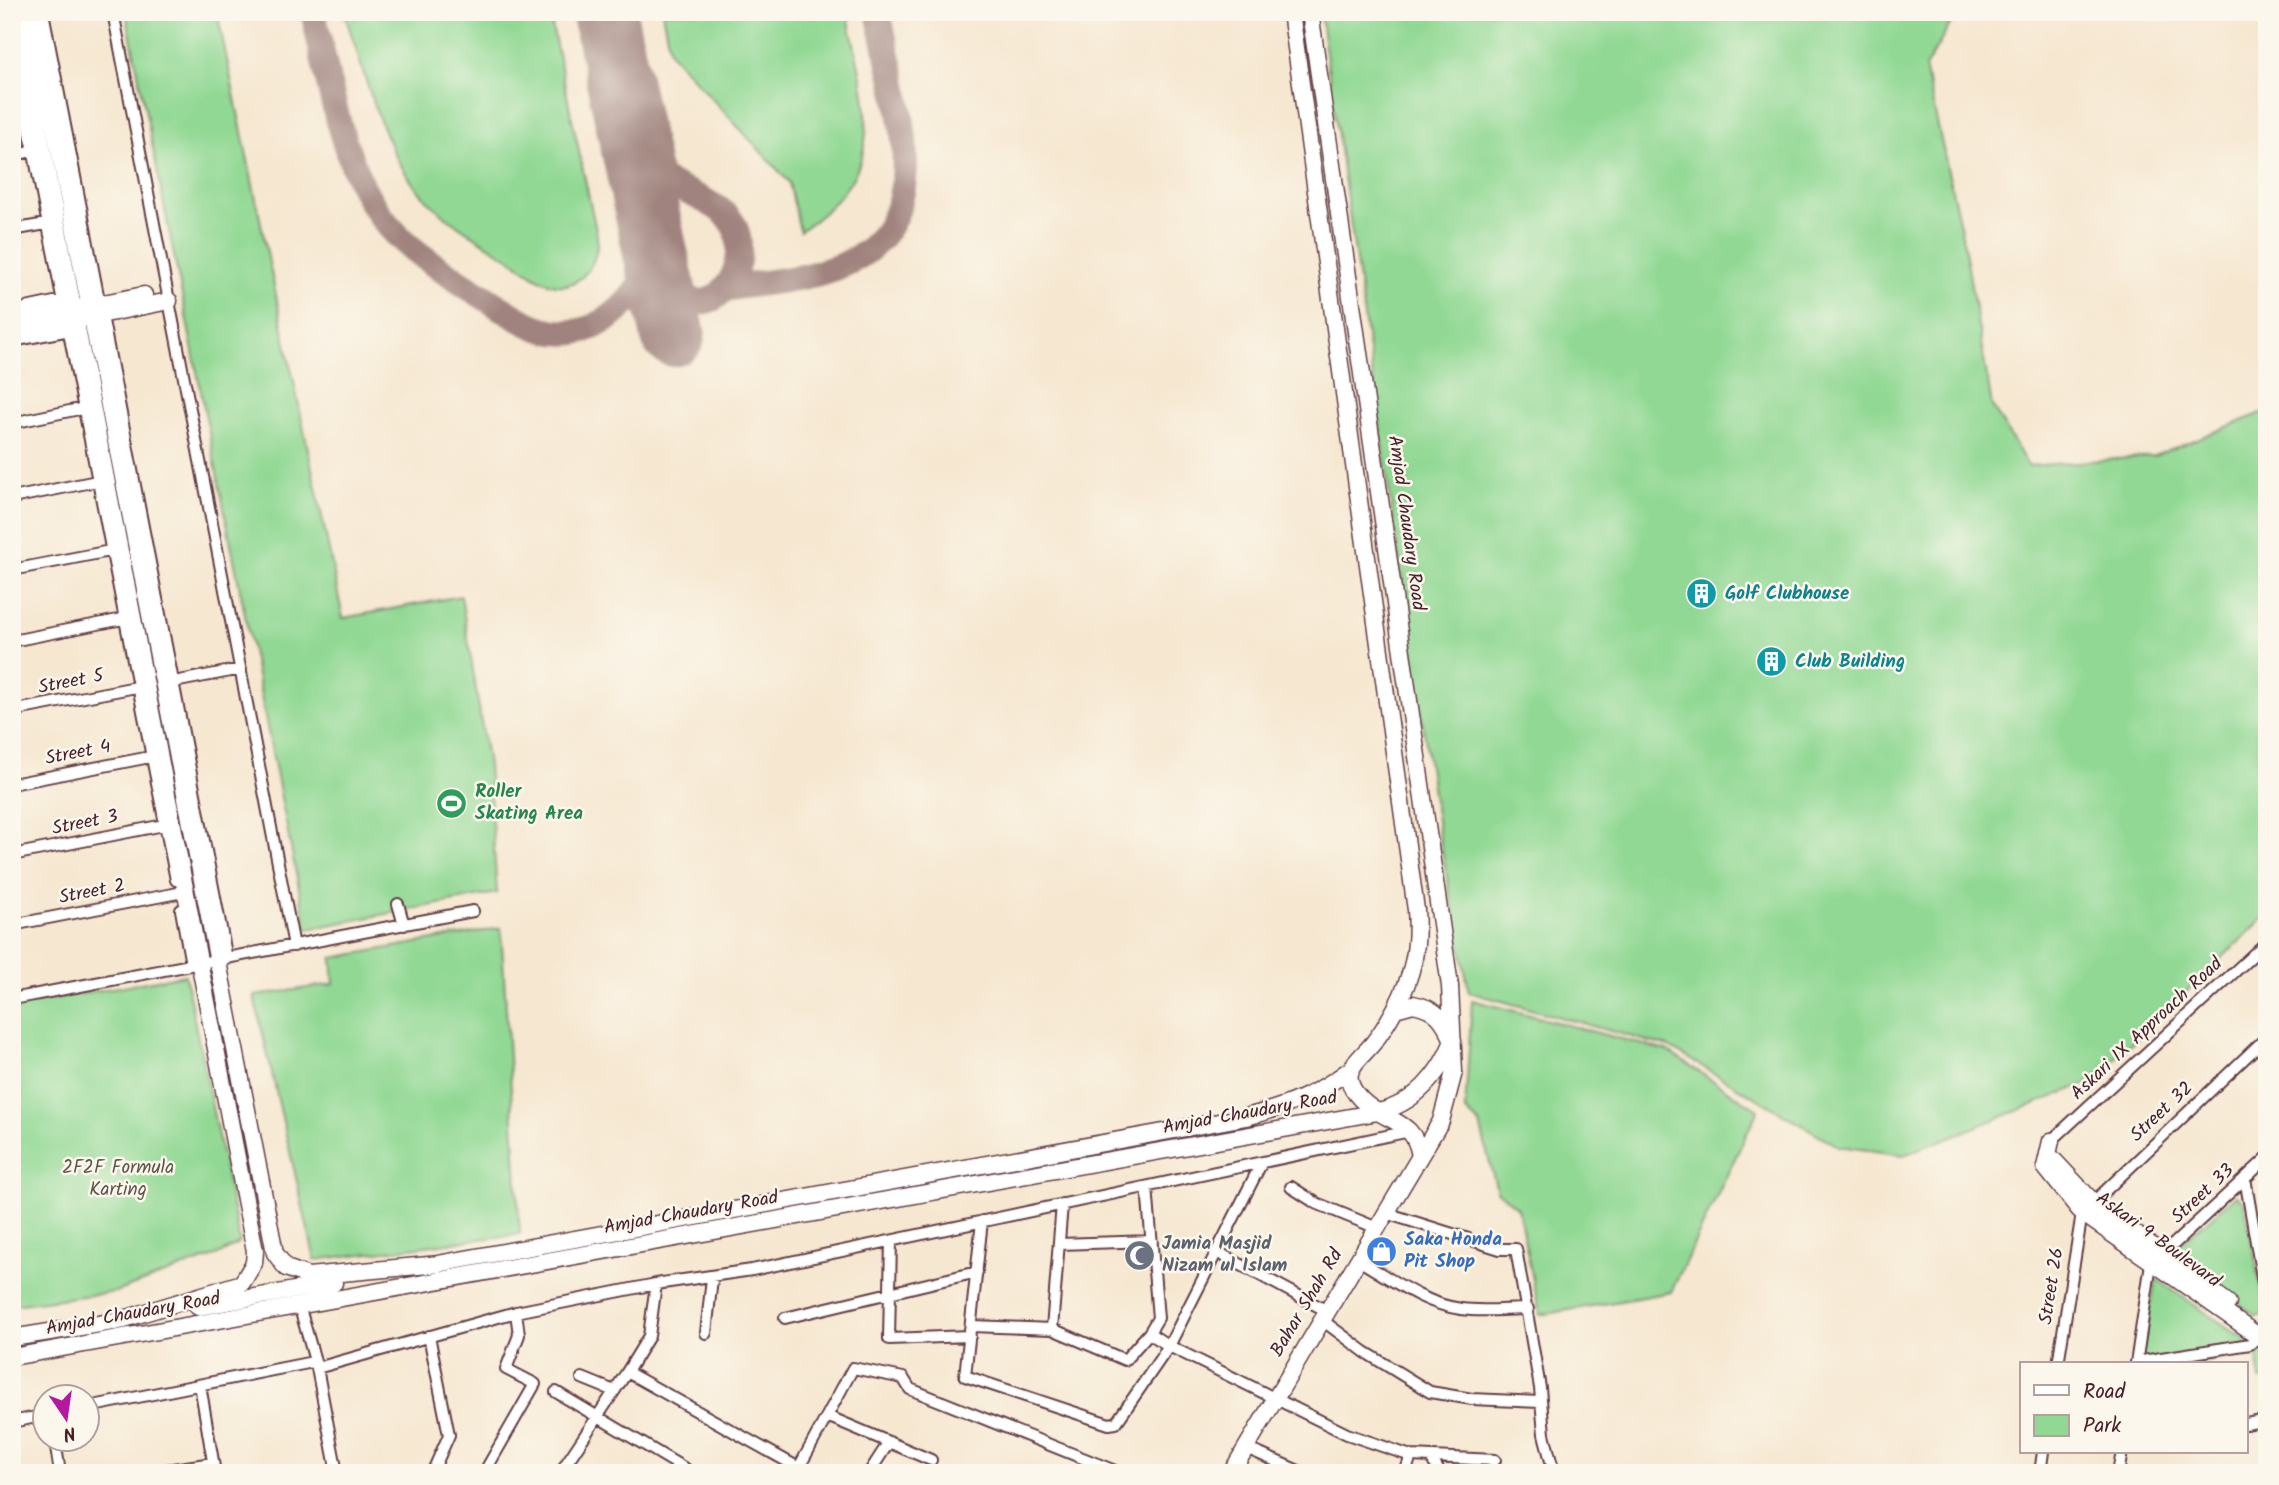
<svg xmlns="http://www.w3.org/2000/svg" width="2279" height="1485" font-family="Kalam,sans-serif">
	<rect width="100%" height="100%" fill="#fbf7ec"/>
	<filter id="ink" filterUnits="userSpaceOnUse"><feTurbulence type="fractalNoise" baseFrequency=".0143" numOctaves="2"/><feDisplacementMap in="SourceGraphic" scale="14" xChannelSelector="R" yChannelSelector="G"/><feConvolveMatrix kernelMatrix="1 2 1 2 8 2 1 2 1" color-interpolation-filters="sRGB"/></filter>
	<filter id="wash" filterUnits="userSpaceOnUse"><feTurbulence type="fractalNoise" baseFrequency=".00686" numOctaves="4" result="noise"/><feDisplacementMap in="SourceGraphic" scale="28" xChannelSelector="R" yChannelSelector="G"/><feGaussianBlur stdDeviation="1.57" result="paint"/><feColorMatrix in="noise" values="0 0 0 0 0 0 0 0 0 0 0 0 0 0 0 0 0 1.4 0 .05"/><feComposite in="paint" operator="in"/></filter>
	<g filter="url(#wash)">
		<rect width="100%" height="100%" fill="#f6e7d0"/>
		<path fill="#90d893" stroke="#6d7c5f" stroke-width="2" d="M126 12H217L343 618 461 596 488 765 497 893 307 929Z
			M344 12H549L597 235C600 261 581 292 551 284 536 280 523 267 510 259 476 237 439 218 414 185 379 139 363 66 344 12Z
			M662 12H847C867 107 893 168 800 231L789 182 670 53Z
			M1320 12H1957L1925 68 1963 239 1992 406 2028 466 2154 456 2267 411V915L2091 1082 1904 1155 1838 1146 1669 1047 1469 992 1439 835Z
			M501 928 520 1234 315 1260 254 996 334 984 332 958Z
			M185 975 240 1243 218 1255 115 1292 12 1305V1006Z
			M1472 1000 1667 1051 1758 1110 1671 1292 1540 1315 1518 1208 1497 1191 1480 1124 1465 1110Z
			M2236 1195 2244 1202 2266 1313 2256 1316 2177 1259 2175 1249Z
			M2156 1279 2267 1354V1379L2261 1380 2256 1352 2197 1364H2140Z"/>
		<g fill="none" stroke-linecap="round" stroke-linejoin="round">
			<path stroke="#a0837e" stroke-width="26" d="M313 12C328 75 338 149 373 205 397 243 431 263 468 287 488 299 507 313 527 323 588 353 632 308 656 257
				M635 156 641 168 651 175C671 185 707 199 723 212 760 241 727 317 689 299 674 291 665 271 656 257
				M724 289C763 282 809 280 845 264 944 220 894 91 878 12"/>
			<path stroke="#a0837e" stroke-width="65" d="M604 12 673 334"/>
		</g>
	</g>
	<g filter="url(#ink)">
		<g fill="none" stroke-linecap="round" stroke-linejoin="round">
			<defs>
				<path id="street" d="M43 12 227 959
					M113 12 294 946
					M12 41 176 880
					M12 155 33 151
					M12 230 46 224
					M12 311 68 299
					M12 341 75 329
					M12 423 84 408
					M12 498 97 481
					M12 570 110 551
					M12 641 123 619
					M174 682 241 669
					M12 711 136 687
					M12 784 150 757
					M12 855 164 825
					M398 904 404 925
					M181 910 191 964
					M12 925 178 893
					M12 999 473 911
					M2051 1141 2267 942
					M1261 1164 1169 1346 1347 1434 1411 1456 1495 1460
					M2245 1178 2267 1306
					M1147 1187 1158 1318 1149 1333
					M1291 1187 1316 1203 1377 1228
					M1386 1213 1500 1249H1516L1540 1388 1544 1434 1554 1473
					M891 1241 889 1339 970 1336
					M1059 1244 1152 1241
					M1217 1252 1327 1311
					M2162 1255 2267 1158
					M1358 1260C1390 1278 1423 1304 1461 1309 1483 1312 1506 1309 1528 1309
					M656 1284 649 1336 627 1372 799 1468
					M299 1305 317 1368 337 1473
					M785 1318 977 1272
					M1322 1320 1365 1352 1430 1392 1472 1399 1541 1402
					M971 1326 1052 1329 1125 1360 1149 1333 1169 1346 1116 1423 1109 1424 965 1376 982 1221
					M1052 1329 1062 1204
					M706 1333 712 1278
					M429 1336 449 1435 432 1473
					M2136 1362 2250 1344 2267 1327
					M2058 1364 2082 1213 2267 1037
					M2136 1364 2151 1263
					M317 1368 516 1312 656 1284 752 1270 1410 1131
					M582 1378 614 1391
					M200 1385 215 1473
					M556 1392 692 1473
					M88 1407 313 1362
					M827 1416 931 1460
					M12 1422 46 1415
					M2246 1424 2267 1420
					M55 1440 60 1473
					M1246 1448 1303 1473
					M1431 1458 1440 1473
					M146 1473 213 1463
					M484 1473 535 1384 506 1369 519 1335 516 1312
					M560 1473 627 1372
					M796 1473 853 1368 903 1378 910 1389 1120 1473
					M869 1473 889 1442
					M1405 1473 1411 1456
					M2040 1473 2043 1452
					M2118 1473 2122 1452"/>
				<path id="secondary" d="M16 12 255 1251 254 1263 242 1283 114 1322
					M32 12 275 1253 286 1268 308 1276 440 1264
					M1291 12 1416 910C1419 947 1413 976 1395 1009
					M12 321 144 295
					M12 333 169 301
					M1413 1004C1436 1008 1444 1019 1453 1041 1440 1074 1415 1104 1378 1112 1365 1105 1342 1086 1352 1068 1357 1059 1368 1050 1374 1042 1382 1032 1389 1020 1395 1009Z
					M2051 1141 2045 1167 2082 1213 2267 1342
					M2049 1155 2092 1201 2228 1303
					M432 1265 1246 1117C1286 1107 1318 1094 1352 1068
					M198 1307 334 1283
					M12 1338 124 1320
					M12 1357 1378 1112C1401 1125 1415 1127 1420 1156
					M1231 1473 1441 1121 1454 1072 1450 986 1310 12"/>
			</defs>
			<use href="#street" stroke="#643d44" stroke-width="14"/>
			<use href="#secondary" stroke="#643d44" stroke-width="19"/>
			<use href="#street" stroke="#fff" stroke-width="10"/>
			<use href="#secondary" stroke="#fff" stroke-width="16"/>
		</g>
	</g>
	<defs>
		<symbol id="building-disc" viewBox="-11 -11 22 22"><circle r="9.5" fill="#0f9aa8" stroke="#fbf7ec"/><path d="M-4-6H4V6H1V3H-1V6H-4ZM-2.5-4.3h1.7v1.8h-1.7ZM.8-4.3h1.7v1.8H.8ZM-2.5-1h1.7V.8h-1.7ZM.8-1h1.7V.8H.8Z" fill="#fff"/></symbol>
		<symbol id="stadium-disc" viewBox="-11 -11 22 22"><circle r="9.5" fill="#2e9e5b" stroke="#fbf7ec"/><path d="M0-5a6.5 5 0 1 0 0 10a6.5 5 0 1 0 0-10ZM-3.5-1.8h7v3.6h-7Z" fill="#fff"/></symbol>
		<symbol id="shop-disc" viewBox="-11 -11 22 22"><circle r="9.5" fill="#3f7fe0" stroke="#fbf7ec"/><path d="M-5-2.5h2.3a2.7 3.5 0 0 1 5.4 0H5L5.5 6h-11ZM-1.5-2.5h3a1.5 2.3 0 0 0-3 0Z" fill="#fff"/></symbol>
		<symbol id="mosque-disc" viewBox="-11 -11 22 22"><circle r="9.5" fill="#6b7280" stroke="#fbf7ec"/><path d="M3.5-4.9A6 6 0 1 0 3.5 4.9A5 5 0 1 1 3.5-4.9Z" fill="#fff"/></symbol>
	</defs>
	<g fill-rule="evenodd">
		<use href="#building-disc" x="1684" y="576" width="35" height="35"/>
		<use href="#building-disc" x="1754" y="644" width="35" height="35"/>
		<use href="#stadium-disc" x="434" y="786" width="35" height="35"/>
		<use href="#shop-disc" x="1364" y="1234" width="35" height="35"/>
		<use href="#mosque-disc" x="1122" y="1238" width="35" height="35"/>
	</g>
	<g text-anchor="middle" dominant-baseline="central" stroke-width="5" stroke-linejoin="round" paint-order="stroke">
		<g font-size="19" fill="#4a1f2b" stroke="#fbf7ec">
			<text transform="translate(1406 523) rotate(82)">Amjad Chaudary Road</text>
			<text transform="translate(71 682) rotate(-11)">Street 5</text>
			<text transform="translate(78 753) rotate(-11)">Street 4</text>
			<text transform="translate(85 823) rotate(-11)">Street 3</text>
			<text transform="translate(92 892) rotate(-11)">Street 2</text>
			<text transform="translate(2147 1029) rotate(-43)">Askari IX Approach Road</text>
			<text transform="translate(2162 1112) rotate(-43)">Street 32</text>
			<text transform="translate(1250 1113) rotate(-10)">Amjad Chaudary Road</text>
			<text transform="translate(2203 1194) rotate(-43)">Street 33</text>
			<text transform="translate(691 1213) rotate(-10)">Amjad Chaudary Road</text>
			<text transform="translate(2158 1240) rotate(36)">Askari 9 Boulevard</text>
			<text transform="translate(2052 1286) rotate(-81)">Street 26</text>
			<text transform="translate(1307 1303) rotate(-59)">Bahar Shah Rd</text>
			<text transform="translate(133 1314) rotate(-10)">Amjad Chaudary Road</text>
		</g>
		<g font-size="19" font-weight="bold" fill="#0d838f" stroke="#fbf7ec" text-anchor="start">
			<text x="1725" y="594">Golf Clubhouse</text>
			<text x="1795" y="662">Club Building</text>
		</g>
		<g font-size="19" font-weight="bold" fill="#27864d" stroke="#fbf7ec" text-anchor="start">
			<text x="475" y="792">Roller<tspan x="475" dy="22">Skating Area</tspan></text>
		</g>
		<g font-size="19" fill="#5f564a" stroke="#fbf7ec">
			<text x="118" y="1168">2F2F Formula<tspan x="118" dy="22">Karting</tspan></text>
		</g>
		<g font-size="19" font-weight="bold" fill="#366cbe" stroke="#fbf7ec" text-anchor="start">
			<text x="1404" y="1240">Saka Honda<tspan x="1404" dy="22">Pit Shop</tspan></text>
		</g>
		<g font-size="19" font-weight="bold" fill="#5b616d" stroke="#fbf7ec" text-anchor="start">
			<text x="1162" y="1244">Jamia Masjid<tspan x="1162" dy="22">Nizam ul Islam</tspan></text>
		</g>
	</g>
	<rect width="2279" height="1485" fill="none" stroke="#fbf7ec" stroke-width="42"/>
	<rect x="2020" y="1362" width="228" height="91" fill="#fbf7ec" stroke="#b4a19f" stroke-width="2"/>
	<rect x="2034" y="1385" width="35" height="10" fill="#ffffff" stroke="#b4a19f" stroke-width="2"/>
	<text x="2083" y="1398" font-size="21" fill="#4a1f2b">Road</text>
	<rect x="2034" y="1415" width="35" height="21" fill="#90d893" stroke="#b4a19f" stroke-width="2"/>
	<text x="2083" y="1432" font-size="21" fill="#4a1f2b">Park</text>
	<g transform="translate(66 1418) rotate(167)"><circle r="33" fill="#fbf7ec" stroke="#b4a19f" stroke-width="2"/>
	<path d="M0-5L12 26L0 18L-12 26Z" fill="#b5179e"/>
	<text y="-10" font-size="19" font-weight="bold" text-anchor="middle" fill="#4a1f2b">N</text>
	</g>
</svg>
